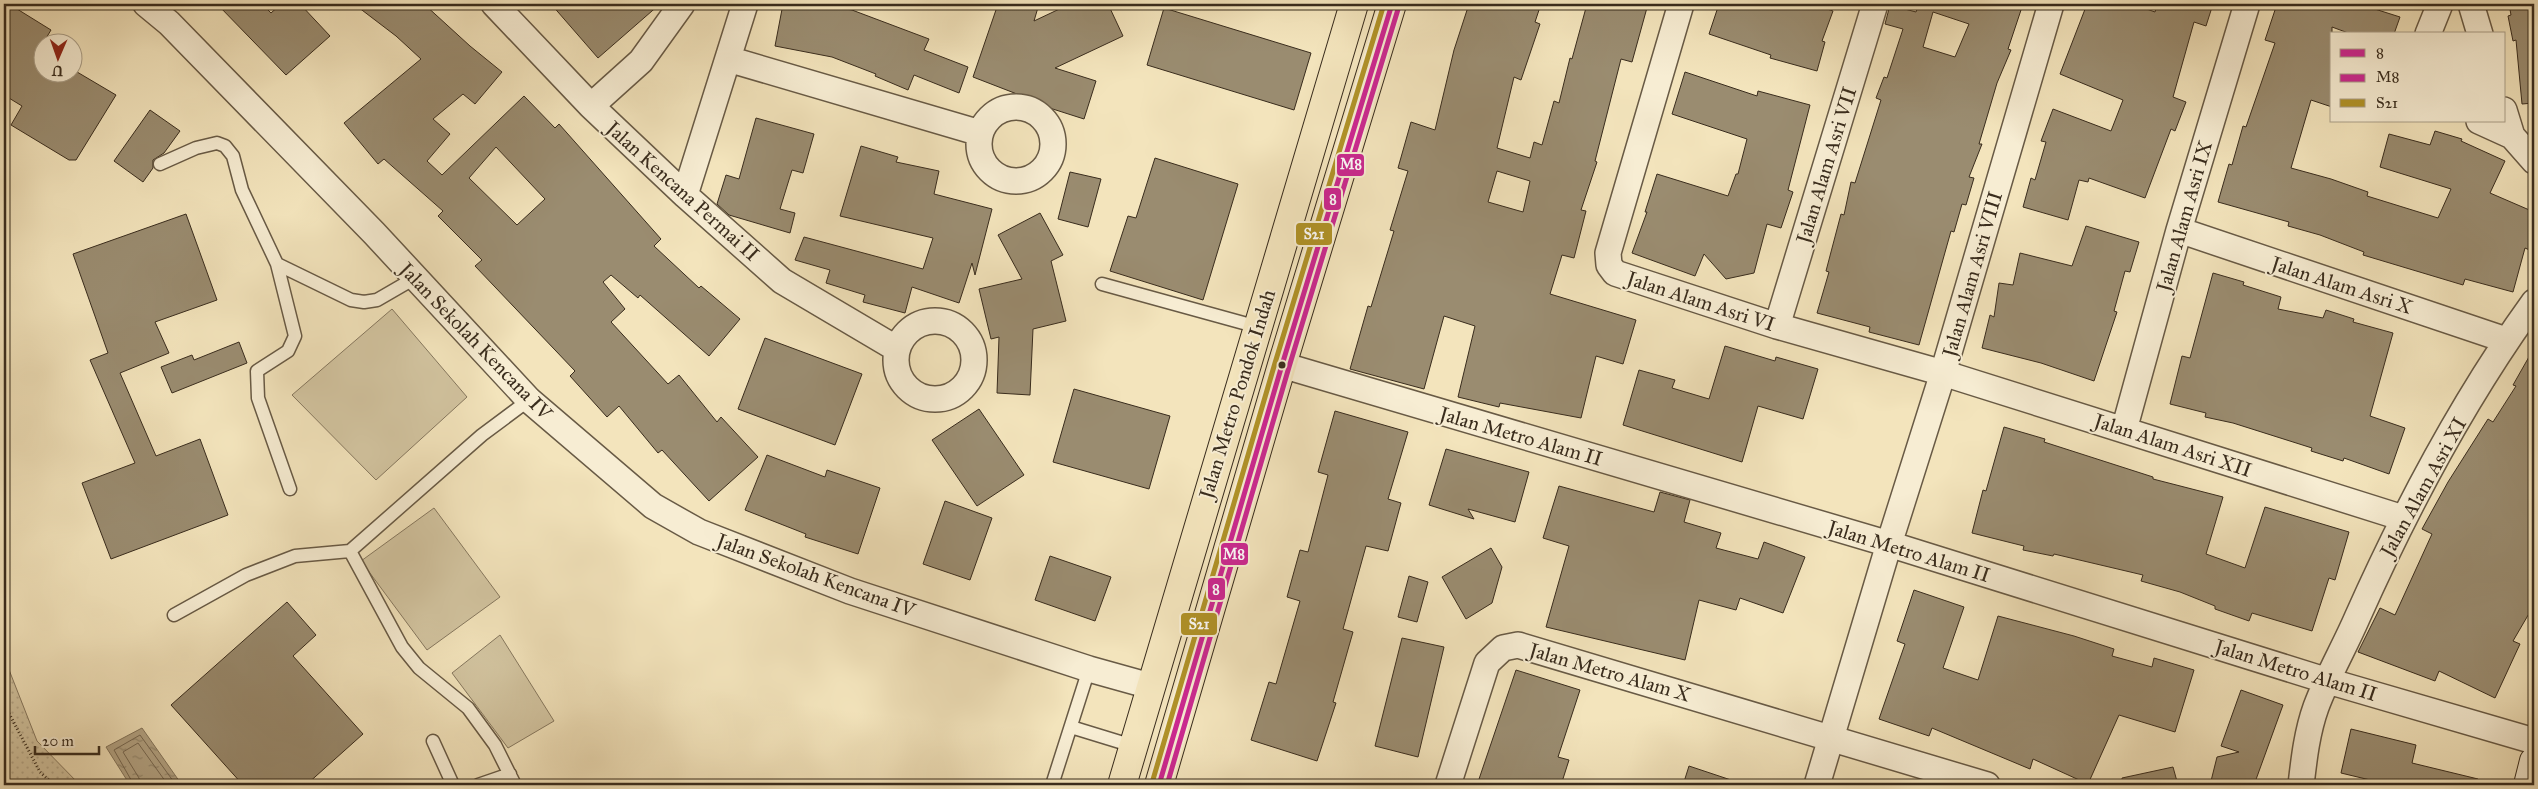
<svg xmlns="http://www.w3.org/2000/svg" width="2538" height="789" font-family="'IM FELL Great Primer',serif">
	<defs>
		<pattern id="grass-dots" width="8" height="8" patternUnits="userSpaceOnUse" patternTransform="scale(1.25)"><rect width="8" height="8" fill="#d3c5a1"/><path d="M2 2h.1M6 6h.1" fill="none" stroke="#b6a98a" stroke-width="1.8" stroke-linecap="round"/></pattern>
		<pattern id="water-ripples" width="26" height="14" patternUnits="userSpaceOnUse" patternTransform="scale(1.25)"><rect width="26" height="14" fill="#b4a586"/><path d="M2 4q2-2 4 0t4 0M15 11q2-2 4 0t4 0" fill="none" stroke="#93876d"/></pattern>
	</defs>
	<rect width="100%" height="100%" fill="#f3e4bc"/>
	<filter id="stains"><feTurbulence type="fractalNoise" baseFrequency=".004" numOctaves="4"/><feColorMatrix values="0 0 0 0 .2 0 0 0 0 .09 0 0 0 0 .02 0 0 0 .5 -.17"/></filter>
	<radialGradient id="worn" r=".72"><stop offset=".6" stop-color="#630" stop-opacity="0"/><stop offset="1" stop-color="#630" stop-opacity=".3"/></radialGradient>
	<path fill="url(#grass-dots)" stroke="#86785f" d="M4 657 37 741 80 785H4Z"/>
	<path fill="#d3c5a1" stroke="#86785f" d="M392 309 467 397 376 480 292 395Z
		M434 508 500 597 427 650 361 561Z
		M500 635 554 721 508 748 452 673Z"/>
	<path fill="url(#water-ripples)" stroke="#83755c" d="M142 728 182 785H130L106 747Z"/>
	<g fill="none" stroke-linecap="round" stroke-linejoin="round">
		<path stroke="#766852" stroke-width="1" d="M134 785 114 750 140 735 176 785
			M140 785 139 778 123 752 138 743 168 785"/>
	</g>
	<path fill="#9a8c70" stroke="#392c1d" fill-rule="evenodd" d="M4 4H9L51 30 39 50 42 51V72H72V69L116 95 76 160H69L11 125 22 106 4 95Z
		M217 4H262L271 13 281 4H300L330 36 286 75Z
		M354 4H424L470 46 502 72 475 104 463 94 433 119 450 134 427 161 442 175 524 96 555 128 559 124 661 239 654 246 699 288 701 286 740 319 709 356 640 295 638 298 611 275 603 282 625 309 611 322 668 384 679 375 717 422 721 417 758 457 709 501 662 450 658 453 619 406 607 417 570 376 575 371 475 266 482 260 438 216 443 211 384 159 378 164 344 123 421 59 396 36ZM496 147 545 199 517 225 469 178Z
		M551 4H660L598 58Z
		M783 4H819L852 10 929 39 924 50 968 67 959 93 914 75 908 90 875 76 876 74 832 57 775 46Z
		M998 4H1039L1034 21 1070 4H1108L1123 36 1055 68 1096 81 1084 119 1034 103 1035 101 973 77Z
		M1469 4H1541L1535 22 1540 24 1521 80 1514 77 1497 148 1530 158 1534 142 1542 145 1554 101 1559 103 1570 58 1572 59 1587 4H1648L1632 62 1621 59 1595 161 1597 162 1581 210 1586 211 1574 258 1562 255 1550 294 1636 320 1623 364 1596 356 1581 418 1500 403 1499 407 1458 397 1475 326 1444 316 1424 389 1350 369 1368 306 1371 307 1394 231 1390 230 1408 171 1398 168 1411 122 1435 130 1454 50ZM1497 171 1530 181 1523 212 1488 202Z
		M1719 4H1813L1833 11 1822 41 1825 42 1817 71 1770 58 1771 55 1709 34Z
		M1919 4H2020L2018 9 2021 10 2008 49 2011 50 1997 83 1979 144H1982L1969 177 1974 178 1966 205 1962 204 1954 232 1951 231 1919 345 1869 332 1870 327 1817 313 1829 272 1826 271 1841 214 1844 215 1851 182 1855 183 1881 100 1876 98 1884 77 1887 78 1903 29 1885 24 1890 5 1916 12ZM1933 12 1969 24 1955 57 1923 47Z
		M2087 4H2133L2155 12 2157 4H2213L2206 26 2194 22 2173 97 2186 102 2175 131 2171 129 2145 198 2089 178 2088 182 2079 180 2068 220 2023 207 2031 178 2035 180 2046 142 2041 141 2053 109 2111 131 2123 100 2060 74Z
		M2277 4H2359L2400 17 2394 34H2351L2332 27V107L2311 100 2291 168 2331 179 2368 192 2367 196 2438 218 2451 189 2380 167 2389 134 2430 145 2435 131 2462 139 2461 141 2505 161 2490 193 2534 212V252L2525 248 2513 292 2465 279 2463 285 2363 255 2364 252 2320 235 2288 226 2289 222 2218 202 2229 164 2232 165 2243 126 2246 127 2275 43 2265 40Z
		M2509 4H2534V103L2522 104 2516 40 2513 41 2508 16 2511 15Z
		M1164 8 1311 53 1294 110 1147 65Z
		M1685 72 1757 96 1758 91 1810 105 1788 190 1793 192 1781 228 1767 224 1754 273 1726 279 1704 254 1695 276 1632 253 1647 212H1645L1657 174 1728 196 1736 174H1738L1747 139 1672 114Z
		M150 110 180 131 164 153 153 160V168L143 182 114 161Z
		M756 118 814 134 803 173 792 170 780 209 795 213 790 233 729 215 717 204 726 175 739 179Z
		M861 146 898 157 896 162 939 171 934 194 992 209 975 275 972 263 959 303 912 287 905 313 863 302 865 295 826 283 830 270 795 260 804 237 923 269 933 238 840 216Z
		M1155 158 1238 184 1203 300 1110 271 1128 216 1136 218Z
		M1070 172 1101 179 1088 227 1058 219Z
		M1040 213 1063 255 1051 261 1066 321 1033 329 1030 395 997 393 999 337 991 339 979 289 1022 279 998 235Z
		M186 214 217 300 155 322 169 353 120 373 156 456 200 439 228 515 111 559 82 483 135 463 90 360 108 353 73 254Z
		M2086 226 2139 242 2130 272 2125 271 2114 311 2117 312 2094 381 2041 363 1982 348 1990 315 1994 317 1999 283 2013 285 2020 253 2072 266Z
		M2213 273 2244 282 2243 285 2281 297 2278 309 2323 318 2326 310 2354 319 2353 322 2393 333 2370 416 2405 428 2389 474 2344 458 2343 461 2311 451 2312 448 2233 423 2205 417 2206 413 2170 404 2182 356 2190 358Z
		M765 338 862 374 835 445 738 409Z
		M239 342 247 363 172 393 161 367 192 355 194 360Z
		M1725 346 1775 361 1776 357 1818 369 1803 419 1758 406 1742 462 1623 425 1639 370 1675 380 1672 388 1709 399Z
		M2534 348V605L2513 641 2520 644 2495 698 2439 671 2435 681 2358 652 2380 608 2395 615 2432 534 2422 529 2448 482 2488 419 2493 422 2516 386 2513 385Z
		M1074 389 1170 416 1149 489 1053 462Z
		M979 409 1024 475 977 506 932 440Z
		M1335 411 1408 432 1388 499 1401 503 1388 551 1366 546 1343 629 1353 632 1333 702 1336 703 1317 761 1251 740 1269 682 1276 684 1300 601 1287 597 1300 550 1308 552 1328 475 1318 472Z
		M2004 427 2045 439 2044 442 2153 477V479L2223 497 2206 554 2245 568 2265 507 2349 532 2335 580 2329 578 2312 631 2252 613 2249 621 2215 609V606L2180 592 2141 581 2143 575 2054 554 2053 556 2023 550 2024 546 1972 533 1983 490 1986 491Z
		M1446 449 1529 472 1515 522 1468 509 1474 519 1429 505Z
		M767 455 825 477 827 470 880 488 858 554 805 537 806 534 745 510Z
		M1559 486 1654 512 1660 492 1690 500 1684 522 1721 533 1716 548 1758 559 1764 542 1805 557 1783 613 1740 598 1736 610 1699 600 1685 660 1546 627 1569 546 1543 538Z
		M945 501 992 518 970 580 923 564Z
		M1491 548 1502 567 1492 603 1466 619 1442 577Z
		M1050 556 1111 577 1095 621 1035 600Z
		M1409 576 1428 582 1417 622 1398 617Z
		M1914 590 1964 607 1943 668 1978 680 1998 616 2074 636 2114 649 2112 656 2152 667 2154 658 2194 670 2175 732 2119 715 2088 784 2033 759 2030 769 1932 728 1929 736 1879 719 1905 644 1897 641Z
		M287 602 316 635 293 656 363 734 306 785H243L171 705Z
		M1402 638 1444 647 1418 757 1375 746Z
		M1516 670 1580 690 1558 757 1569 760 1561 785H1477Z
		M2241 690 2283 705 2254 785H2210L2217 757 2239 752 2221 746Z
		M2351 729 2416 745 2412 763 2478 779 2477 785H2391L2341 773Z
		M1689 766 1737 782 1736 785H1683Z
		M2173 767 2178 785H2122V778Z"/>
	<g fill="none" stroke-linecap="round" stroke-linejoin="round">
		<defs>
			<path id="lane" d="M160 164 196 148 217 143 225 146 233 156 242 190 277 264 351 300 364 302 377 300 415 278
				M277 264 295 336 288 351 257 371 258 398 290 489
				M1102 284 1258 327
				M350 551 402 647 419 668 468 708 495 745 515 785
				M174 615 246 575 295 556 350 551 482 435 529 400
				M1071 727 1133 746
				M433 741 453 785
				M478 785 510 774
				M1052 785 1089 669"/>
			<path id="street" d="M146 4 169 23 374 233 529 400 653 506 699 532 850 591 1089 669 1150 686
				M494 4 591 106 685 195 782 281 897 349
				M1681 4 1608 253 1609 265 1615 273 1777 326 1943 373 2403 518
				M2471 4 2480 34
				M2428 34 2440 4
				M728 59 980 133
				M591 106 641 61 682 4
				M979 144a37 37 0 1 1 74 0a37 37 0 1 1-74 0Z
				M2504 110 2512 136 2534 161
				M2479 121 2512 136
				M685 195 745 4
				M2179 230 2506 340
				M896 360a39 39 0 1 1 78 0a39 39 0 1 1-78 0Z
				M1777 326 1875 4
				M1282 365 1889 544 2328 681 2534 741
				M2124 430 2179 230 2247 4
				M1448 785 1487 663 1503 648 1518 645 1987 785
				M1817 785 1889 544 1943 373 2051 4
				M2301 785C2304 759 2307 732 2316 707 2327 677 2344 648 2357 618 2406 508 2463 400 2534 302"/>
			<path id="secondary" d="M2528 785 2534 761"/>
			<path id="highway" d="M1122 785 1354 4
				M1159 785 1282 365 1392 4"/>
		</defs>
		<use href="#lane" stroke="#685a45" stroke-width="15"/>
		<use href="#street" stroke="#685a45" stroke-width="28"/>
		<use href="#secondary" stroke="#392c1d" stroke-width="30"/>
		<use href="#highway" stroke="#392c1d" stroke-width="30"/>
		<path stroke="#392c1d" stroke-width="3" stroke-dasharray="1 2.5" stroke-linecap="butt" d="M4 704 40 772 54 785"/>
		<use href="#lane" stroke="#f7edd3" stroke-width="12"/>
		<use href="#street" stroke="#f7edd3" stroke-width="25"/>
		<use href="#secondary" stroke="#f7edd3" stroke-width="28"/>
		<use href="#highway" stroke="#f3e4bc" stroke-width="28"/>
		<defs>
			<path id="bus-1" d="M1159 785 1282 365 1392 4"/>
			<path id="bus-2" d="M1167 785 1289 367 1399 6"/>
			<path id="bus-3" d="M1152 783 1275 363 1384 4"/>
		</defs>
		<use href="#bus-1" stroke="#f7edd3" stroke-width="9"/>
		<use href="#bus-2" stroke="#f7edd3" stroke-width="9"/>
		<use href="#bus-3" stroke="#f7edd3" stroke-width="9"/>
		<use href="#bus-1" stroke="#cc2790" stroke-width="5"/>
		<use href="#bus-2" stroke="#cb2990" stroke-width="5"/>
		<use href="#bus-3" stroke="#b09227" stroke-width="5"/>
	</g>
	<circle fill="#392c1d" stroke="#f7edd3" stroke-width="2" cx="1282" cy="365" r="4.5"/>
	<g text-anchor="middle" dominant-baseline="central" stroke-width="4" stroke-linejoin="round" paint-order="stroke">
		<g font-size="20" fill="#392c1d" stroke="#f7edd3">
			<text transform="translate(1826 165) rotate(-73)">Jalan Alam Asri VII</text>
			<text transform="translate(683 191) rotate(42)">Jalan Kencana Permai II</text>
			<text transform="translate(2184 216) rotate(-74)">Jalan Alam Asri IX</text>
			<text transform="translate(1972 274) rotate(-74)">Jalan Alam Asri VIII</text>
			<text transform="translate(2342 285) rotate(18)">Jalan Alam Asri X</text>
			<text transform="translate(1701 301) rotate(18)">Jalan Alam Asri VI</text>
			<text transform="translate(476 341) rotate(46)">Jalan Sekolah Kencana IV</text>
			<text transform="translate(1237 394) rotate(-73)">Jalan Metro Pondok Indah</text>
			<text transform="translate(1521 436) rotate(16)">Jalan Metro Alam II</text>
			<text transform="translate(2173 445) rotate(18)">Jalan Alam Asri XII</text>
			<text transform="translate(2423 487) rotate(-61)">Jalan Alam Asri XI</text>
			<text transform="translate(1909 551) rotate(17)">Jalan Metro Alam II</text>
			<text transform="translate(816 575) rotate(20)">Jalan Sekolah Kencana IV</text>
			<text transform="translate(2296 670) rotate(17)">Jalan Metro Alam II</text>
			<text transform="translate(1610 672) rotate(16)">Jalan Metro Alam X</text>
		</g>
	</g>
	<g stroke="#f7edd3" stroke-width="2">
		<rect x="1336" y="153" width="29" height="24" rx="5" fill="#cb2990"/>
		<rect x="1323" y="187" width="19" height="24" rx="5" fill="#cc2790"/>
		<rect x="1295" y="222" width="38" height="24" rx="5" fill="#b09227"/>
		<rect x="1220" y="542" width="29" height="24" rx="5" fill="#cb2990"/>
		<rect x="1207" y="577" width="19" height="24" rx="5" fill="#cc2790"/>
		<rect x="1180" y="612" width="38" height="24" rx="5" fill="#b09227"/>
	</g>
	<g font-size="14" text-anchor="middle" font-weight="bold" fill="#fff">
		<text x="1351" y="169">M8</text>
		<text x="1333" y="204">8</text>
		<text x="1314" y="239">S21</text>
		<text x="1234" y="559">M8</text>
		<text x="1216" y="594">8</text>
		<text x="1199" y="629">S21</text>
	</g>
	<rect width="2538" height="789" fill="none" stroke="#f3e4bc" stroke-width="20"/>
	<rect x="5" y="5" width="2528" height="779" fill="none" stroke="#392c1d" stroke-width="2.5"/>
	<rect x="10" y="10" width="2518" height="769" fill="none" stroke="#392c1d"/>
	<rect x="2330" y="32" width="175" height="90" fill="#f7edd3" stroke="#aba08a"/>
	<rect x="2340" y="49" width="25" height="8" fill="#cc2790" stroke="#aba08a"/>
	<text x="2376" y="58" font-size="15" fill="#392c1d">8</text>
	<rect x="2340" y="74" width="25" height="8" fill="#cb2990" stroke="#aba08a"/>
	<text x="2376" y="82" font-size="15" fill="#392c1d">M8</text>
	<rect x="2340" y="99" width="25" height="8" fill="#b09227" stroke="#aba08a"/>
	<text x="2376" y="108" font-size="15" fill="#392c1d">S21</text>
	<g transform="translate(58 58) rotate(182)"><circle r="24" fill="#f7edd3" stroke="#aba08a"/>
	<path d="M0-4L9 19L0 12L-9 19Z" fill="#8f2418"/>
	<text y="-8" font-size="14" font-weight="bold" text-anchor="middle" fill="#392c1d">U</text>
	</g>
	<path d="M35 746v8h64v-8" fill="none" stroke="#392c1d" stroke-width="2.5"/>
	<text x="42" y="746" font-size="15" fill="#392c1d" stroke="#f7edd3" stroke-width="4" paint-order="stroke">20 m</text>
	<rect width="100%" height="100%" filter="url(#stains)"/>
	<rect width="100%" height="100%" fill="url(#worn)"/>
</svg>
